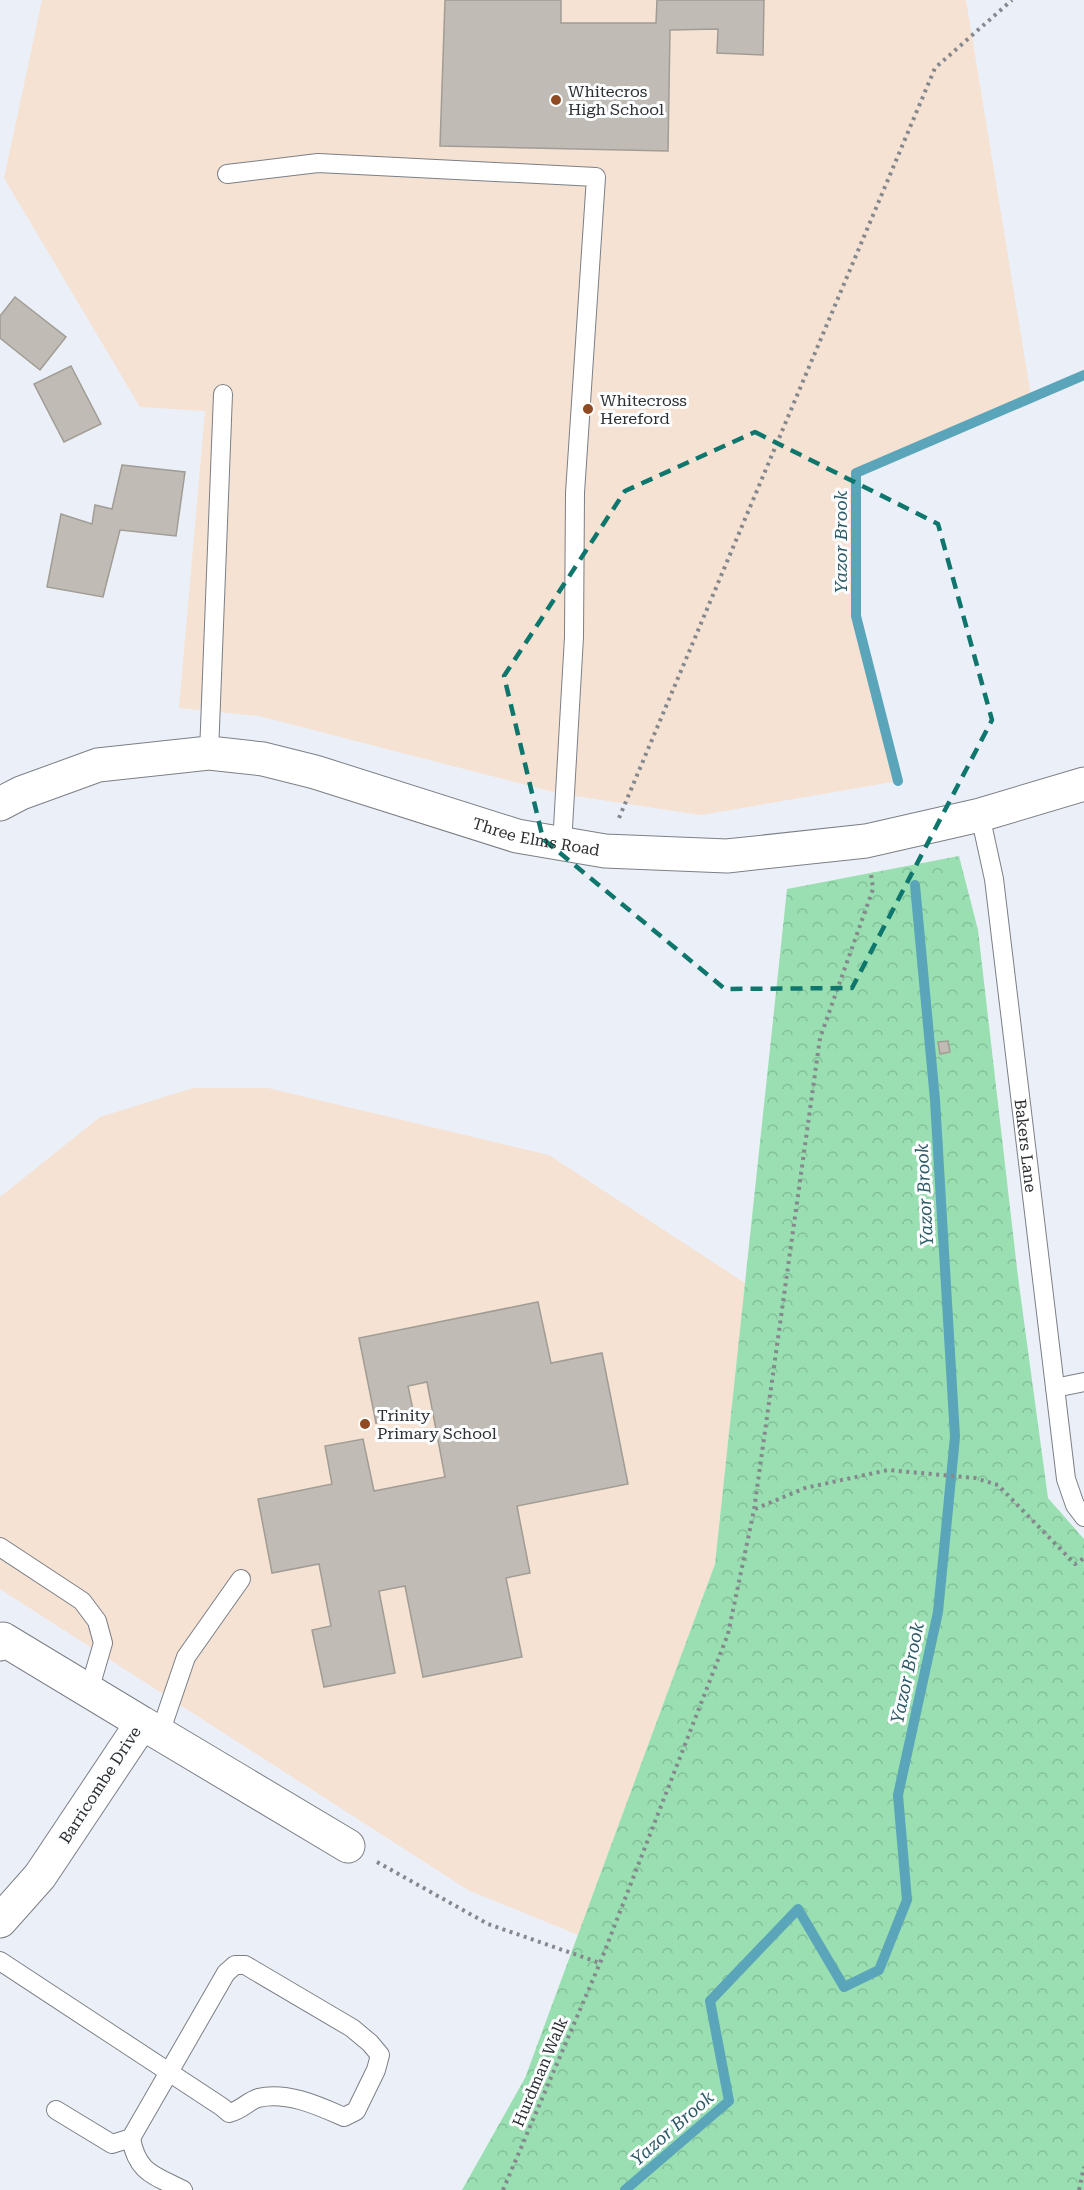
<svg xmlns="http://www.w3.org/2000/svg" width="1084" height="2190" font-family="'Roboto Serif',serif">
	<defs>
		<pattern id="forest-crowns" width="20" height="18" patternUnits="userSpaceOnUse" patternTransform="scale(1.5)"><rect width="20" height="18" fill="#99dfb1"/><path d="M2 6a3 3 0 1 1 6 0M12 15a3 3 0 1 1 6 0" fill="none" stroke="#84c099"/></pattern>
	</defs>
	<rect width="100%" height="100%" fill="#ebf0f8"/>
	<path fill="#f5e2d2" d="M42 0H966L1031 396 856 473V616L898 781 701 815 561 794 259 716 179 708 205 411 140 407 4 178Z
		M193 1088H268L549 1155 745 1283 715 1564 578 1935 468 1890 0 1589V1197L100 1117Z"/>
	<path fill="url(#forest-crowns)" d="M959 856 978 930 1018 1277 1048 1498 1084 1539V2190H462L525 2078 715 1564 787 889Z"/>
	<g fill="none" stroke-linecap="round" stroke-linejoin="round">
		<path stroke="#5aa5ba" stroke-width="10" d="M898 781 856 616V473L1084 375
			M625 2190 729 2101 710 2001 798 1909 844 1987 879 1970 907 1900 898 1795 938 1612 955 1437 935 1100 915 885"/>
	</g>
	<path fill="#c0bbb4" stroke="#a19c95" stroke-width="1.5" d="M445 0H561V23H656L657 0H764L763 55 717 53 718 29 670 30 668 151 440 146Z
		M15 297 66 337 40 370 0 338V316Z
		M71 366 101 424 64 442 34 384Z
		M122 465 185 472 176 536 120 530 103 597 47 587 61 514 92 524 95 505 112 509Z
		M948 1041 950 1052 940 1054 938 1042Z
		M538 1302 551 1363 602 1353 628 1484 517 1506 530 1573 506 1578 522 1657 423 1677 405 1586 379 1591 395 1673 324 1687 312 1630 331 1626 319 1564 272 1573 258 1499 332 1484 325 1446 363 1439 374 1491 445 1477 427 1382 408 1386 414 1415 376 1423 359 1338Z"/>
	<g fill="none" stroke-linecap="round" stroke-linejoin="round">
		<defs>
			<g id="service">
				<path d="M227 174 318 163 596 177 575 493 574 637 562 845"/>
				<path d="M209 753 223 394"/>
				<path id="s1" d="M980 815 994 879 1066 1479 1075 1505 1084 1517"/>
				<path d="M1055 1388 1084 1382"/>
				<path d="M0 1547 82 1601 97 1621 103 1643 89 1691"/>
				<path d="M160 1733 186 1657 241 1579"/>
				<path d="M0 1961C74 2010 148 2058 222 2107L229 2113C242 2110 248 2101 258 2098 287 2091 319 2106 344 2117L356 2111 376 2070 380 2055 370 2043 352 2028 245 1965H235L226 1973C194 2028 163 2083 131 2138L112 2144 56 2110"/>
				<path d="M131 2138C137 2173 154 2175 183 2190"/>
			</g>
			<path id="minor" d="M0 1644 3 1639 142 1723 40 1876 0 1921
				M142 1723 348 1846"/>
			<g id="primary">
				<path id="s2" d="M0 804 21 793 98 765 209 753 263 759 315 772 517 836 605 851 727 856 866 841 980 815 1084 784"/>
			</g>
		</defs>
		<use href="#service" stroke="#7b7f86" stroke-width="20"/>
		<use href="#minor" stroke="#7b7f86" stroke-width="35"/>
		<use href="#primary" stroke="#7b7f86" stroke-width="35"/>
		<path stroke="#85888d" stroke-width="4" stroke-dasharray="3 4.5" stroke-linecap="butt" d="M619 818 935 68 1012 0
			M755 1509 805 1488 888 1470 975 1478 998 1485 1075 1564 1084 1558
			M377 1862 488 1924 600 1963
			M503 2190 600 1963 728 1634 754 1510 820 1038 873 889 871 874
			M1079 2190 1084 2167"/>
		<use href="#service" stroke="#fff" stroke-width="18"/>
		<use href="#minor" stroke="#fff" stroke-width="33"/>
		<use href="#primary" stroke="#fff" stroke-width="33"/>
	</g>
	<path fill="none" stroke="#0f766e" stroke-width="4.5" stroke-dasharray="12 8" stroke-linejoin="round" d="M755 432 938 524 992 720 852 988 725 989 543 839 504 676 625 491Z"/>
	<g fill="#904a22" stroke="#fcfdfe" stroke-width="2">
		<circle cx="556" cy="100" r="6"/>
		<circle cx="588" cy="409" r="6"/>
		<circle cx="365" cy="1424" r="6"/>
	</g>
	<g text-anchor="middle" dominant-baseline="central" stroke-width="6" stroke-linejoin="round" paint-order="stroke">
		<g font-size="16" fill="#2d2e31" stroke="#fcfdfe" text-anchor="start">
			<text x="568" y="91">Whitecros<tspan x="568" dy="18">High School</tspan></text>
			<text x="600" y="400">Whitecross<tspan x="600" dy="18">Hereford</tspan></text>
			<text x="377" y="1415">Trinity<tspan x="377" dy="18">Primary School</tspan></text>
		</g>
		<g font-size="16" fill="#2d2e31" stroke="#fcfdfe">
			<text stroke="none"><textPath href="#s2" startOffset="556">Three Elms Road</textPath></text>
			<text stroke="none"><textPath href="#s1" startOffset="334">Bakers Lane</textPath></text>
			<text transform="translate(100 1785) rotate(-57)">Barricombe Drive</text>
			<text transform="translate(540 2072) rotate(-67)">Hurdman Walk</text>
		</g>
		<g font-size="18" font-style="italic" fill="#2c5a66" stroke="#fcfdfe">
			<text transform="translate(840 542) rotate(-90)">Yazor Brook</text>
			<text transform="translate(924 1195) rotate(-93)">Yazor Brook</text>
			<text transform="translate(907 1673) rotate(-78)">Yazor Brook</text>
			<text transform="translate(672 2128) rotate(-41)">Yazor Brook</text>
		</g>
	</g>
</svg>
